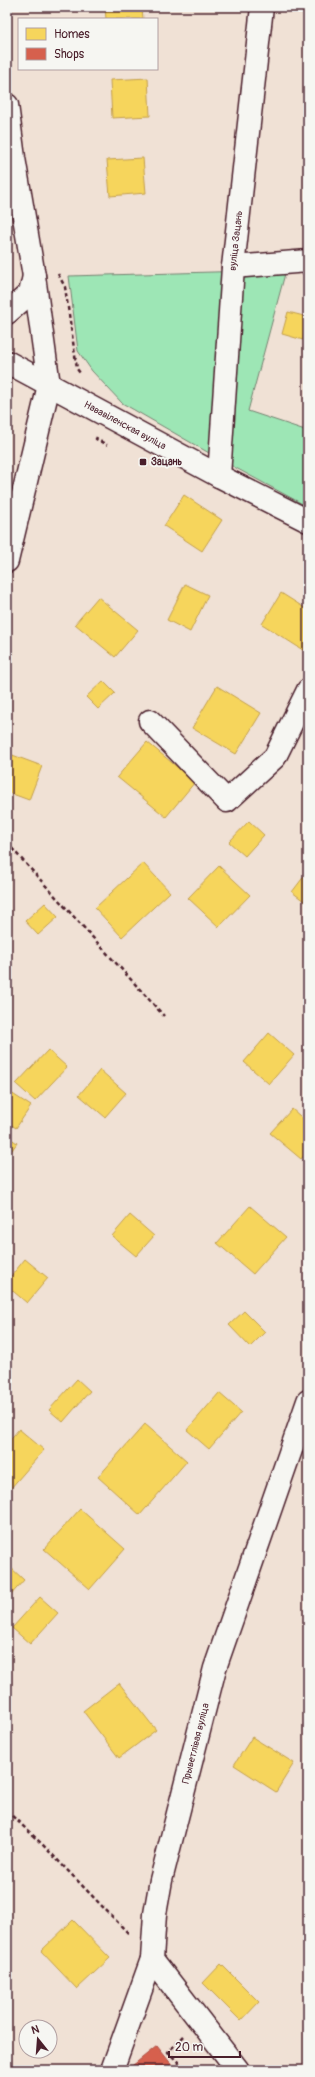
<svg xmlns="http://www.w3.org/2000/svg" width="315" height="2077" font-family="Pangolin,sans-serif">
	<rect width="100%" height="100%" fill="#f0e1d5"/>
	<filter id="ink" filterUnits="userSpaceOnUse"><feTurbulence type="fractalNoise" baseFrequency=".025" numOctaves="2"/><feDisplacementMap in="SourceGraphic" scale="8" xChannelSelector="R" yChannelSelector="G"/><feConvolveMatrix kernelMatrix="1 2 1 2 8 2 1 2 1" color-interpolation-filters="sRGB"/></filter>
	<g filter="url(#ink)">
		<path fill="#9de6b5" stroke="#748270" d="M286 270 248 411 308 431V507L223 461 122 403 92 371 78 351 69 276Z"/>
		<path fill="#f6d55c" stroke="#c29e4d" d="M105 7H142L143 19H106Z
			M148 78 150 116 112 118 110 80Z
			M143 158 146 193 110 196 107 160Z
			M288 312 308 317 303 340 282 334Z
			M184 495 222 520 202 551 164 526Z
			M185 584 208 595 190 632 167 620Z
			M281 593 308 610V648L306 652 262 624Z
			M98 597 138 630 115 657 75 624Z
			M103 681 115 693 98 709 86 697Z
			M217 686 261 713 236 754 192 728Z
			M147 742 195 782 166 817 117 777Z
			M7 753 42 766 29 800 7 792Z
			M249 821 264 835 245 856 229 842Z
			M143 863 170 892 122 937 95 908Z
			M219 866 250 895 219 927 188 898Z
			M308 871V904L292 892Z
			M45 903 58 917 38 935 25 921Z
			M269 1033 294 1055 269 1084 244 1062Z
			M48 1050 67 1067 35 1101 16 1084Z
			M100 1070 126 1093 105 1117 79 1095Z
			M8 1091 31 1106 16 1128 7 1122Z
			M292 1109 308 1123V1151L301 1159 270 1133Z
			M7 1136 17 1143 7 1157Z
			M250 1206 286 1237 253 1274 217 1243Z
			M130 1215 154 1236 136 1256 112 1236Z
			M25 1259 48 1278 27 1303 7 1286V1281Z
			M244 1311 265 1332 250 1347 229 1325Z
			M77 1379 90 1391 63 1422 49 1410Z
			M219 1393 241 1412 209 1449 187 1430Z
			M145 1424 187 1461 140 1515 98 1477Z
			M19 1429 44 1450 10 1489 7 1487V1443Z
			M80 1509 125 1549 90 1589 44 1549Z
			M9 1566 24 1580 9 1597 7 1595V1568Z
			M40 1597 58 1613 30 1644 12 1628Z
			M119 1683 156 1730 119 1758 83 1711Z
			M252 1737 294 1763 276 1792 234 1765Z
			M73 1920 110 1958 77 1989 41 1951Z
			M221 1964 259 2002 241 2021 203 1983Z"/>
		<path fill="#d6604d" stroke="#ac4c43" d="M157 2046 176 2070H127Z"/>
		<g fill="none" stroke-linecap="round" stroke-linejoin="round">
			<defs>
				<g id="minor">
					<path d="M7 105 14 158 34 276 49 385 7 561"/>
					<path d="M233 267 308 261"/>
					<path d="M7 313 30 293 34 276"/>
					<path id="s1" d="M7 362 219 476 308 521"/>
					<path id="s2" d="M219 476 233 267 262 7"/>
					<path d="M150 721 227 801 275 757 308 690"/>
					<path d="M112 2070 152 1959"/>
					<path id="s3" d="M238 2070 152 1959 155 1914 161 1880 215 1668 308 1401"/>
				</g>
			</defs>
			<use href="#minor" stroke="#4a1f2b" stroke-width="25"/>
			<path stroke="#4a1f2b" stroke-width="2.5" stroke-dasharray="4 3" stroke-linecap="butt" d="M58 274 65 287 77 369 80 373
				M97 437 96 439 107 445
				M7 843 164 1016
				M7 1811 42 1844 130 1935
				M184 2036 168 2052 186 2070"/>
			<use href="#minor" stroke="#f6f6f2" stroke-width="22"/>
		</g>
	</g>
	<rect fill="#4a1f2b" stroke="#f6f6f2" stroke-width="1.5" x="139" y="458" width="8" height="8" rx="2"/>
	<g text-anchor="middle" dominant-baseline="central" stroke-width="4" stroke-linejoin="round" paint-order="stroke">
		<g font-size="10" fill="#4a1f2b" stroke="#f6f6f2">
			<text stroke="none"><textPath href="#s2" startOffset="236">вуліца Зацань</textPath></text>
			<text stroke="none"><textPath href="#s1" startOffset="134">Нававіленская вуліца</textPath></text>
			<text stroke="none"><textPath href="#s3" startOffset="361">Прыветлівая вуліца</textPath></text>
		</g>
		<g font-size="10" font-weight="bold" fill="#4a1f2b" stroke="#f6f6f2" text-anchor="start">
			<text x="151" y="462">Зацань</text>
		</g>
	</g>
	<rect width="315" height="2077" fill="none" stroke="#f6f6f2" stroke-width="24"/>
	<rect x="12" y="12" width="291" height="2053" fill="none" stroke="#4a1f2b" stroke-width="1.5" filter="url(#ink)"/>
	<rect x="18" y="18" width="140" height="52" fill="#f6f6f2" stroke="#b1a0a2"/>
	<rect x="26" y="28" width="20" height="12" fill="#f6d55c" stroke="#b1a0a2"/>
	<text x="54" y="38" font-size="12" fill="#4a1f2b">Homes</text>
	<rect x="26" y="48" width="20" height="12" fill="#d6604d" stroke="#b1a0a2"/>
	<text x="54" y="58" font-size="12" fill="#4a1f2b">Shops</text>
	<g transform="translate(38 2039) rotate(343)"><circle r="19" fill="#f6f6f2" stroke="#b1a0a2"/>
	<path d="M0-3L7 15L0 10L-7 15Z" fill="#4a1f2b"/>
	<text y="-6" font-size="11" font-weight="bold" text-anchor="middle" fill="#4a1f2b">N</text>
	</g>
	<path d="M169 2051v6h71v-6" fill="none" stroke="#4a1f2b" stroke-width="2"/>
	<text x="175" y="2051" font-size="12" fill="#4a1f2b" stroke="#f6f6f2" stroke-width="3" paint-order="stroke">20 m</text>
</svg>
